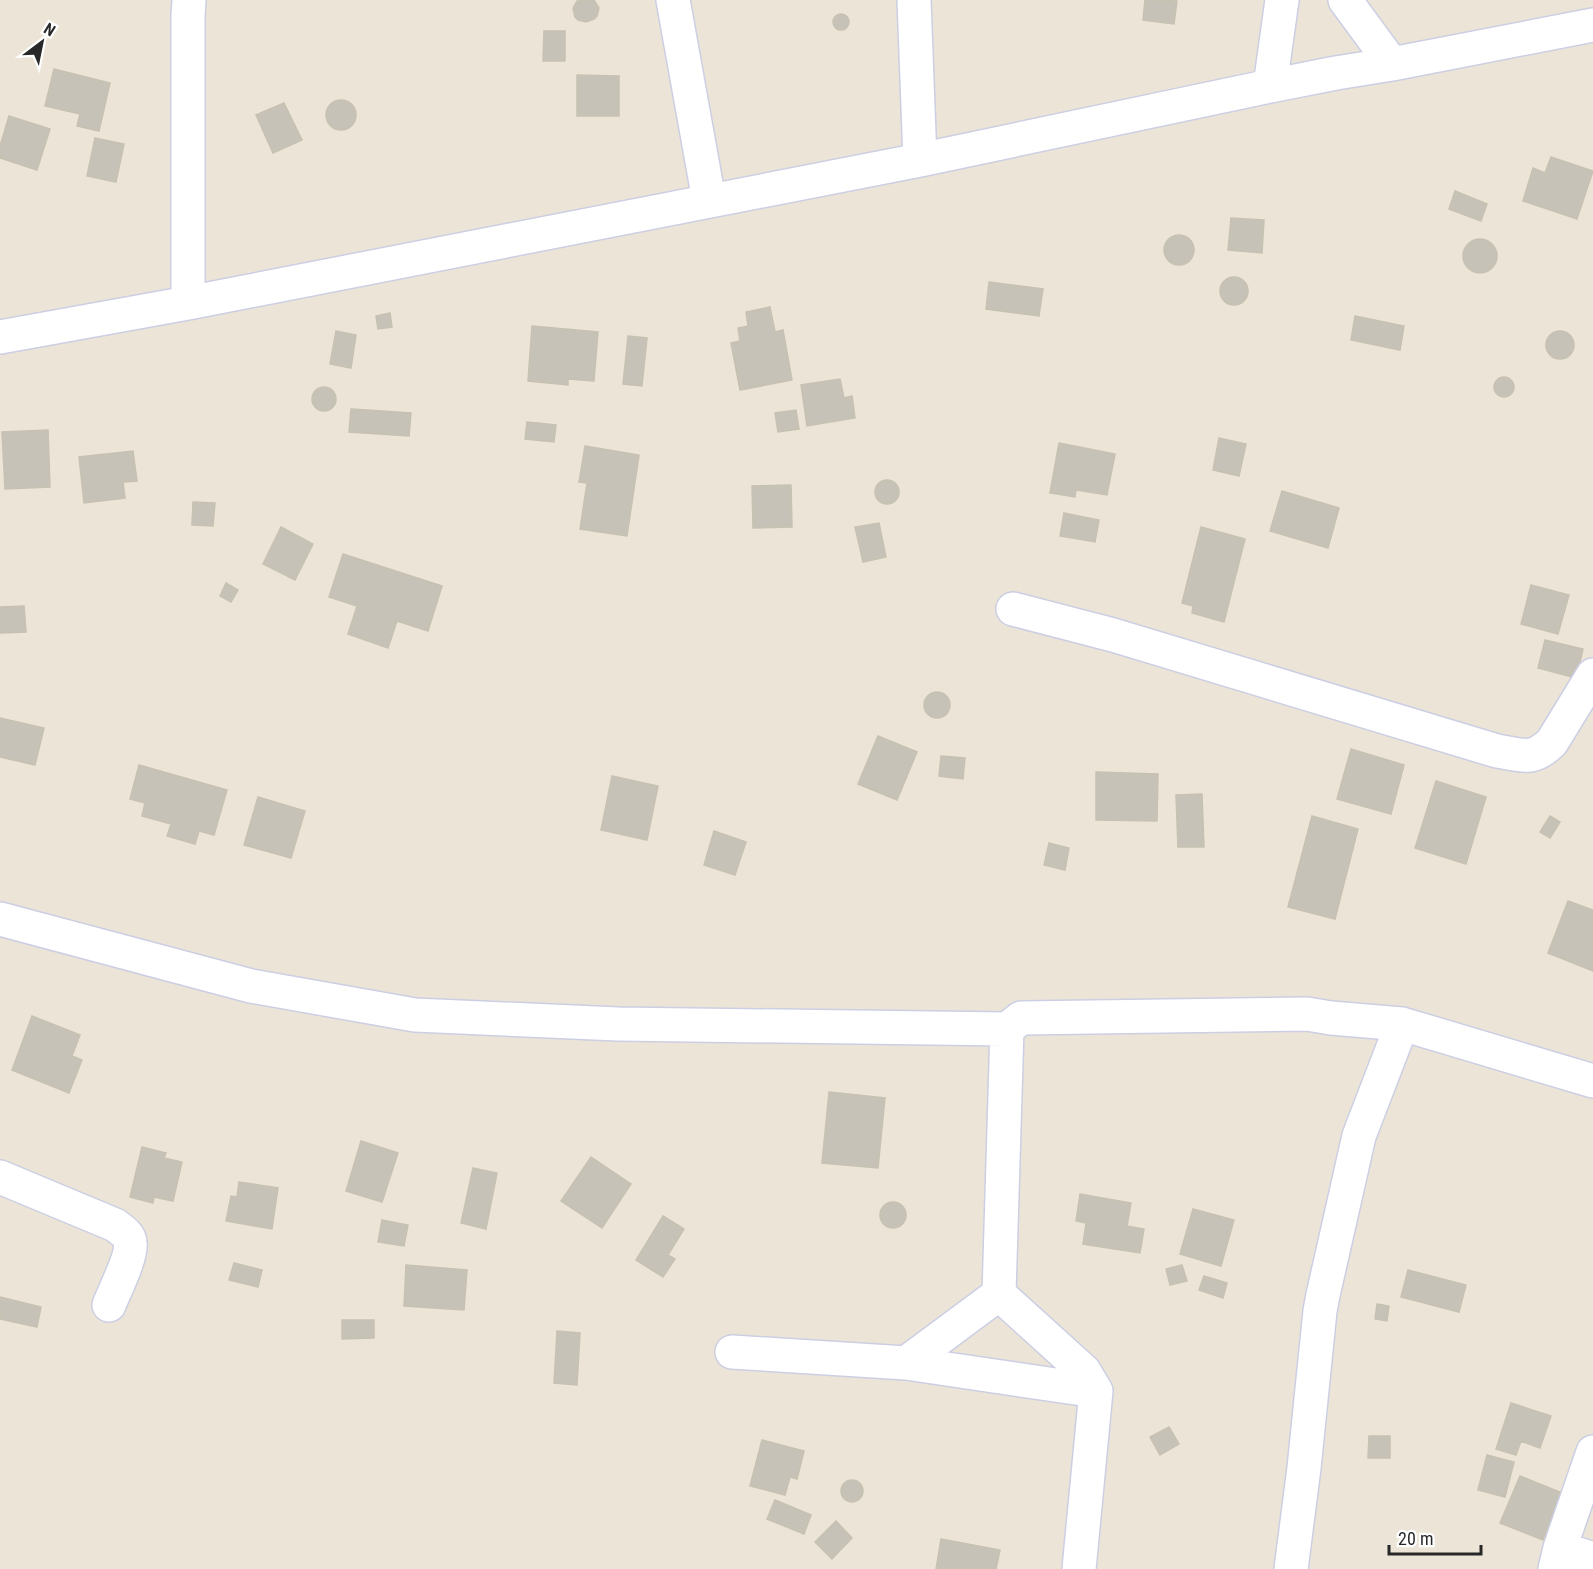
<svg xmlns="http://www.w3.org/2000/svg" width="1593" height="1569" font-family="'Roboto Condensed',sans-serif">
	<rect width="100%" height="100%" fill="#ece5d7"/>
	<path fill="#c7c2b7" stroke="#c7c1b1" stroke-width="1.5" d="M594 0 599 8 597 16 594 19 586 22 578 20 575 17 573 8 577 1Z
		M1145 0 1177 1 1174 24 1143 20Z
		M833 22a8 8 0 1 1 16 0a8 8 0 1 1-16 0Z
		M544 31H565V61H543Z
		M54 69 110 83 99 131 77 126 80 114 45 106Z
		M577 75 619 76V116H577Z
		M326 115a15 15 0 1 1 30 0a15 15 0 1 1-30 0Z
		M284 103 302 140 273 153 256 115Z
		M9 116 50 129 37 170 0 158V146Z
		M95 138 124 144 116 182 87 176Z
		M1551 157 1593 171 1577 219 1523 201 1533 168 1545 173Z
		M1455 191 1487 204 1481 221 1449 209Z
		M1231 218 1264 220 1262 253 1228 250Z
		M1164 250a15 15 0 1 1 30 0a15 15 0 1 1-30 0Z
		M1463 256a17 17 0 1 1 34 0a17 17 0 1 1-34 0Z
		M1220 291a14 14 0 1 1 28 0a14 14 0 1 1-28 0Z
		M989 282 1043 289 1039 316 986 309Z
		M770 307 775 332 783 330 792 380 740 390 731 343 740 341 738 328 748 326 746 312Z
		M390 313 392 327 378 329 376 316Z
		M1355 316 1404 326 1400 350 1351 340Z
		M532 326 598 332 594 381 568 379V385L528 381Z
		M1546 345a14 14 0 1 1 28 0a14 14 0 1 1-28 0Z
		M336 331 356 335 351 368 330 364Z
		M628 336 647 338 642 386 623 384Z
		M1494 387a10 10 0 1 1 20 0a10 10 0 1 1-20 0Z
		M840 379 844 398 852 396 855 418 807 426 801 385Z
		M312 399a12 12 0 1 1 24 0a12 12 0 1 1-24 0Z
		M351 409 411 413 409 436 349 432Z
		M796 410 799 429 778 432 775 413Z
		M527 422 556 425 554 442 525 439Z
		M48 430 50 487 5 489 2 432Z
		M1219 438 1246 444 1239 476 1213 470Z
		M1059 443 1115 454 1107 495 1076 490 1075 497 1050 493Z
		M585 446 639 455 627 536 580 529 587 483 579 482Z
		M133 451 137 481 123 482 125 498 84 503 79 457Z
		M875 492a12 12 0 1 1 24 0a12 12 0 1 1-24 0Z
		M791 485 792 527 753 528 752 486Z
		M1282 491 1339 508 1328 548 1270 531Z
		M193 502 215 503 213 526 192 525Z
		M1064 513 1099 520 1095 542 1060 536Z
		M879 523 886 557 863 562 855 527Z
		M281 527 313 544 295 580 263 564Z
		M1201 527 1245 539 1224 622 1192 613 1193 606 1182 603Z
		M343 554 442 586 428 631 397 621 388 648 348 634 357 606 329 597Z
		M226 583 238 590 231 602 220 596Z
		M1531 585 1569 595 1558 634 1521 624Z
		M24 606 26 632 0 633V607Z
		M1545 640 1583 649 1576 678 1538 668Z
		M924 705a13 13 0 1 1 26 0a13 13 0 1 1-26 0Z
		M0 718 44 728 35 765 0 757Z
		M878 736 917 752 897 800 858 784Z
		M1351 749 1404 765 1391 814 1337 799Z
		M941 756 965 758 963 779 939 776Z
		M139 765 227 790 214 835 199 831 195 844 167 836 171 824 142 816 145 803 130 799Z
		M1096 772 1158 774 1157 821 1096 820Z
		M612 776 658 786 647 840 601 830Z
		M1436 781 1486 797 1466 864 1415 848Z
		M1202 794 1204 847H1178L1176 795Z
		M258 797 305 811 291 858 244 845Z
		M1312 816 1358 829 1335 919 1288 907Z
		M1550 816 1560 822 1550 838 1540 832Z
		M714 831 746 842 735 875 704 865Z
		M1049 843 1069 848 1065 870 1044 865Z
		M1568 901 1593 910V971L1548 953Z
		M32 1016 80 1035 72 1056 82 1060 69 1093 12 1070Z
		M829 1092 885 1098 878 1168 822 1163Z
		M361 1141 398 1153 382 1202 346 1191Z
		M142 1147 166 1153 164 1158 182 1162 173 1201 154 1197 153 1203 130 1197Z
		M591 1157 631 1184 602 1228 561 1201Z
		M473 1168 497 1173 486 1229 461 1223Z
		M239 1182 278 1188 272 1229 226 1221 231 1196 237 1197Z
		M1080 1194 1131 1203 1127 1226 1144 1229 1140 1253 1083 1244 1086 1223 1076 1221Z
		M880 1215a13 13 0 1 1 26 0a13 13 0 1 1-26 0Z
		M1193 1209 1234 1220 1221 1266 1180 1254Z
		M663 1216 684 1229 668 1255 675 1259 663 1277 636 1260Z
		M382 1220 408 1225 404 1246 378 1242Z
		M234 1263 262 1270 258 1287 229 1280Z
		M406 1265 467 1270 464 1310 404 1306Z
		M1182 1265 1187 1281 1170 1285 1166 1269Z
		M1408 1270 1466 1285 1459 1312 1401 1297Z
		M1204 1276 1227 1283 1223 1298 1199 1290Z
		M0 1297 41 1307 37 1327 0 1319Z
		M1377 1304 1389 1306 1387 1321 1375 1319Z
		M342 1320H374V1338L342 1339Z
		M557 1331 580 1333 577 1385 554 1383Z
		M1511 1403 1551 1416 1540 1448 1521 1441 1516 1455 1496 1449Z
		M1169 1427 1179 1444 1160 1455 1150 1437Z
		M1369 1436H1390V1458H1368Z
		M762 1440 804 1451 797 1479 790 1477 785 1495 750 1486Z
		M1487 1455 1514 1462 1505 1497 1478 1490Z
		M1520 1476 1562 1493 1543 1540 1500 1523Z
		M841 1491a11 11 0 1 1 22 0a11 11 0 1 1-22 0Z
		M775 1500 811 1515 804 1534 767 1519Z
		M836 1521 852 1538 832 1559 815 1542Z
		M941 1539 1000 1550 996 1569H936Z"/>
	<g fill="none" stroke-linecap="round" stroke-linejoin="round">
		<defs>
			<path id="minor" d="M673 0 709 200
				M914 0 920 160
				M1345 0 1392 64
				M1270 86 1282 0
				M188 303V16L189 0
				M0 337 188 303 920 160 1270 86 1336 73 1392 64 1593 25
				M1013 609 1113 635 1497 751C1522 755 1532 762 1552 742L1593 675
				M0 919 251 986 415 1015 618 1024 1007 1029 1021 1018 1307 1014 1331 1018 1402 1024 1593 1081
				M1007 1029 999 1294 1084 1371 1096 1391 1079 1569
				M0 1177 115 1225C121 1230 129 1234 130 1242 133 1255 114 1292 109 1305
				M732 1352 906 1363 1096 1391
				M906 1363 999 1294
				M1560 1548 1593 1559
				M1291 1569 1304 1468 1320 1311 1323 1295 1359 1136 1402 1024
				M1555 1569 1560 1548 1593 1452"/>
		</defs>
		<use href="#minor" stroke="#cccfe3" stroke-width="36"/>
		<use href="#minor" stroke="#fff" stroke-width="33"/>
	</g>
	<g transform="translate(42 42) rotate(32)" stroke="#ffffff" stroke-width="4.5" paint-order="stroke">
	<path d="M0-4.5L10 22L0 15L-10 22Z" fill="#282828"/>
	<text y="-9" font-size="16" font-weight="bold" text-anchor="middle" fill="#282828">N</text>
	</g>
	<path d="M1389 1545v9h92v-9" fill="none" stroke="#282828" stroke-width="3"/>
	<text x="1398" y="1545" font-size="18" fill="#282828" stroke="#ffffff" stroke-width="4.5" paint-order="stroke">20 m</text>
</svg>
